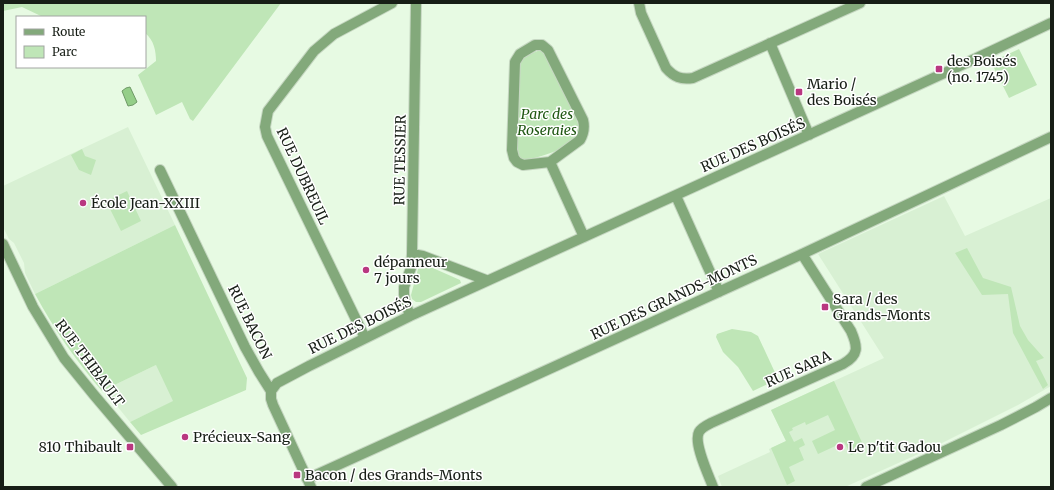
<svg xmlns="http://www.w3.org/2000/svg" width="1054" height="490" font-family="Merriweather,serif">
	<rect width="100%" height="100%" fill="#e7fae3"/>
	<path fill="#d8f0d3" d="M128 127 175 225 35 294 25 273 24 263 14 243 9 239 3 227V186Z
		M944 196 965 236 1051 198V386L1018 405 936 446 845 487H722L718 476 770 452 769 449 786 441 771 410 884 358 818 254Z
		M185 351 202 388 130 422 104 390Z"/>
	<path fill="#bfe6b7" d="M3 3H281L193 121 190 119 182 102 156 115 138 75 156 61C156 51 154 40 145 33V17H43L22 7 3 11Z
		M1019 49 1037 85 1009 98 991 62Z
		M541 50 545 53 575 116C577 121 580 126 579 131 576 147 537 159 523 160L518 156 516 151 519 63C523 56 534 52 541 50Z
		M82 149 85 156 96 160 91 175 79 170 71 155Z
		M127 191 141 221 121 231 106 201Z
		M175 225 247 378 246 390 141 435 130 422 173 401 156 365 102 391C76 361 54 329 35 294Z
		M967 248 983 278 1011 287 1020 326 1028 340 1044 358 1036 361 1048 385 1043 389 1013 333 1008 294 982 295 955 253Z
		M426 265 460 280 461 283 421 302H416L412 299 411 295 418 269 421 266Z
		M732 329 751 332 758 336 778 379 753 391 738 367 723 352 716 337 717 334Z
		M834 381 865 449 851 455 844 442 818 454 812 441 835 430 828 415 806 425 805 422 792 428 793 430 789 432 794 442 802 438 805 445 799 448 804 460 789 467 795 481 787 485 771 448 786 441 771 410Z"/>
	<path fill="#94ce88" stroke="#6e9966" d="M130 87 137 102 133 105 128 106 122 91 126 88Z"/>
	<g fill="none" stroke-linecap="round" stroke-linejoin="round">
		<defs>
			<path id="minor" d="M639 3 641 13 666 68C674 77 681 80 693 78L860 3
				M770 43 809 135
				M535 45H542L548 50 583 120C585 128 584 133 580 140L550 162 523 165 517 162 514 158 512 150 515 62 520 54Z
				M550 162 584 237
				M160 170 245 347 259 372 271 391V399L273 405 311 487
				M676 196 719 292
				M3 244 33 307 64 358 94 395 172 487
				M412 254 423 256 486 280
				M410 316 405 301 404 294V287L411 268 412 254 416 3
				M365 338 267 136 265 127 268 111 314 51 334 34 392 3
				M271 391 277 383 309 366 410 316 951 70 1051 23
				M307 479 800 255 1051 137
				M713 487C709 476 693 443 699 432 701 428 707 425 711 423L843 364C859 355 858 347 851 331L802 254
				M866 487 1001 425 1036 407 1051 398"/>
		</defs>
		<use href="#minor" stroke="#c6d7c2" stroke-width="12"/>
		<use href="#minor" stroke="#83a97b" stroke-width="10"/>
	</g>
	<g fill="#b93780" stroke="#fff" stroke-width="1.5">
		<rect x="935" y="65" width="8" height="8" rx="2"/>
		<rect x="795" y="88" width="8" height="8" rx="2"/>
		<circle cx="83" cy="203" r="4"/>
		<circle cx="366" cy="270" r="4"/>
		<rect x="821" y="303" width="8" height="8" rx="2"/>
		<circle cx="185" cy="437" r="4"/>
		<rect x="126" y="443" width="8" height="8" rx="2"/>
		<circle cx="840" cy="447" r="4"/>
		<rect x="293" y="471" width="8" height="8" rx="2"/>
	</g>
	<g text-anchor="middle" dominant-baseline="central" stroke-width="3" stroke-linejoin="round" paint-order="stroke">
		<g font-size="14" fill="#171e16" stroke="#fff" text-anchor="start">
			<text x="947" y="61">des Boisés<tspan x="947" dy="16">(no. 1745)</tspan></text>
			<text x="807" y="84">Mario /<tspan x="807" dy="16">des Boisés</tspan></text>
			<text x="91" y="203">École Jean-XXIII</text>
			<text x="374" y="262">dépanneur<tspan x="374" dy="16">7 jours</tspan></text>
			<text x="833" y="299">Sara / des<tspan x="833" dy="16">Grands-Monts</tspan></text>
			<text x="193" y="437">Précieux-Sang</text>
			<text x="122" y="447" text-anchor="end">810 Thibault</text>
			<text x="848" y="447">Le p'tit Gadou</text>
			<text x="305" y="475">Bacon / des Grands-Monts</text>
		</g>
		<g font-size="14" font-style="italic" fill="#1f5712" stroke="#fff">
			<text x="547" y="114">Parc des<tspan x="547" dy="16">Roseraies</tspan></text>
		</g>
		<g font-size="14" fill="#171e16" stroke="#fff">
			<text transform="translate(753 145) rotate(-24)">RUE DES BOISÉS</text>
			<text transform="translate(400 160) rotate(-89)">RUE TESSIER</text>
			<text transform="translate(303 176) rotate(65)">RUE DUBREUIL</text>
			<text transform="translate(674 297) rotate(-25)">RUE DES GRANDS-MONTS</text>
			<text transform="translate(250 322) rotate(64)">RUE BACON</text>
			<text transform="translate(360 325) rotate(-26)">RUE DES BOISÉS</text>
			<text transform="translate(90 363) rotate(53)">RUE THIBAULT</text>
			<text transform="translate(798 369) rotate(-24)">RUE SARA</text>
		</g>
	</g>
	<rect width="1054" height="490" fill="none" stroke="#171e16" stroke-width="8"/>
	<rect x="16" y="16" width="130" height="52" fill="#ffffff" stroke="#a2a5a2"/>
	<rect x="24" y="29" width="20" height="6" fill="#83a97b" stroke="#a2a5a2"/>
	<text x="52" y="36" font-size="12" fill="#171e16">Route</text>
	<rect x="24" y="46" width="20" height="12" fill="#bfe6b7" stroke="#a2a5a2"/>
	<text x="52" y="56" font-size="12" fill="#171e16">Parc</text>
</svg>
